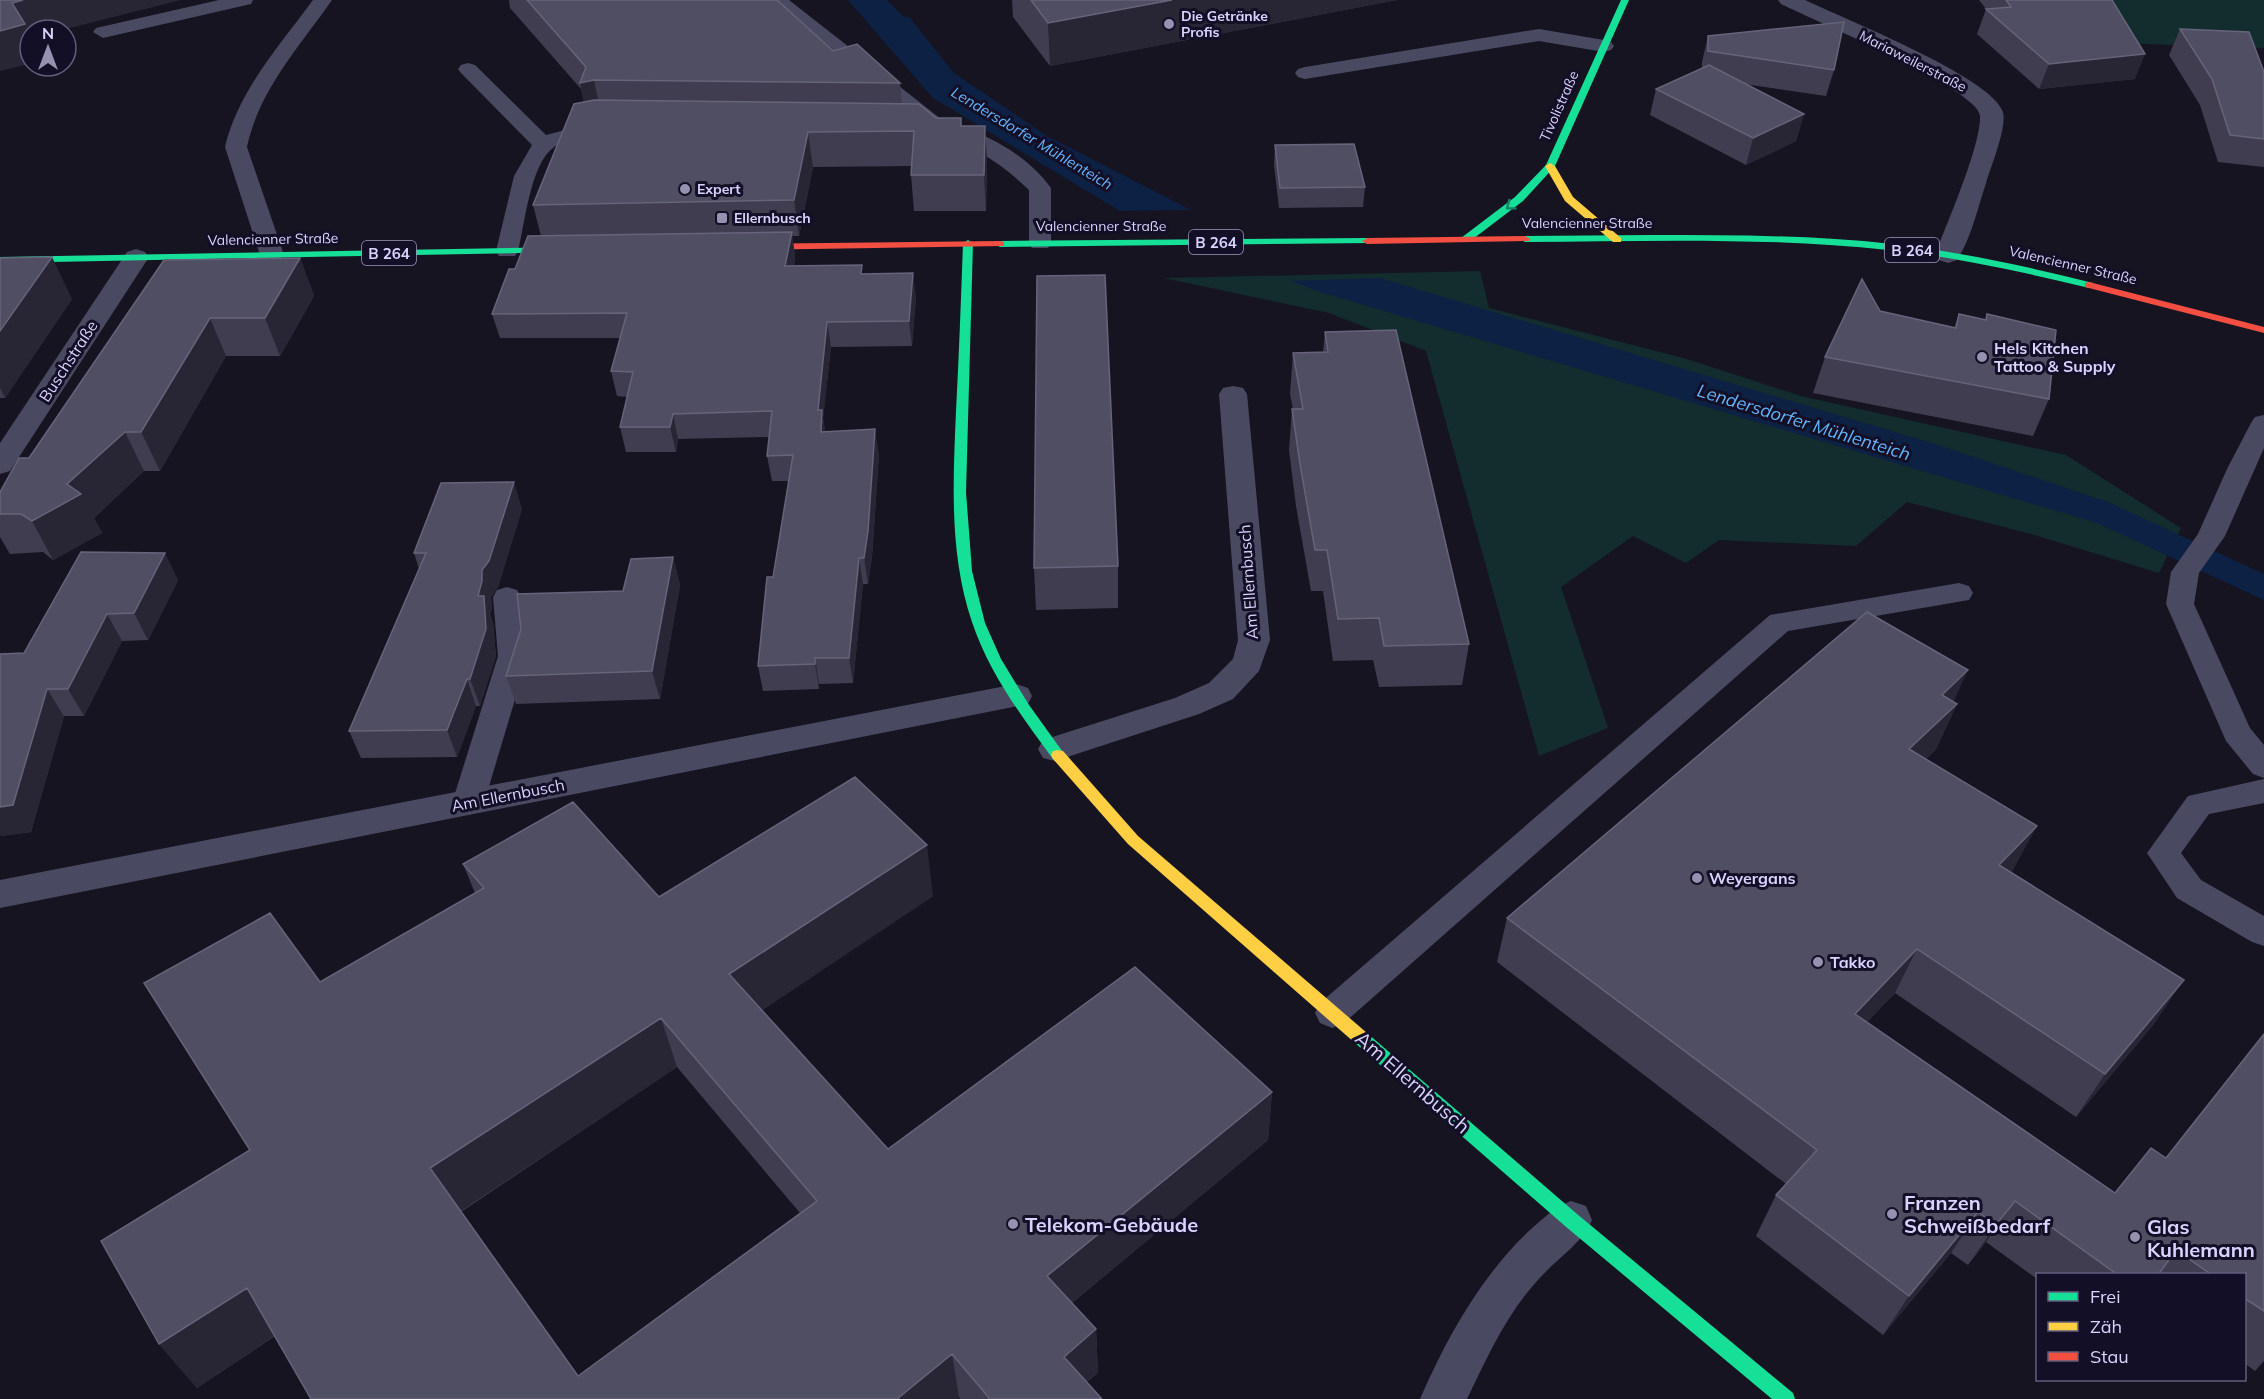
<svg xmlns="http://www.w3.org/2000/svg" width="2264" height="1399" font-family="Mulish,sans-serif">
	<rect width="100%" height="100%" fill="#161421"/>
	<path fill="#132c2d" d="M2088 0H2264V48L2114 43Z
		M1480 271 1489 308 1687 359 1801 396 2066 455 2181 528 2159 573 2031 534 1907 502 1856 546 1719 540 1686 563 1633 536 1561 587 1608 728 1539 756 1426 351 1329 313 1164 278Z"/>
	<path fill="#0d2144" d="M848 0H887L904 17H909L954 73 1047 136 1191 210 1120 211 933 98Z
		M1380 278 1935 444 2108 502 2264 574V600L2097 523 1320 292 1291 281Z"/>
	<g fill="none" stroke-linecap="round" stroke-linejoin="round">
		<path fill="#4a4962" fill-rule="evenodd" d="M219 0H253L251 4 103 38 93 32 96 28Z
			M313 0H332C300 46 259 90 247 147L284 255 280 260H264L260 255 225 147C238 91 280 45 313 0Z
			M768 0H789L950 126C985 130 1030 158 1051 188V243L1048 248H1032L1029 243V190C1001 163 972 144 935 134Z
			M1539 29 1604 40 1611 42 1614 46 1611 50 1604 52 1539 41 1305 79 1298 77 1295 73 1298 69 1305 67Z
			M468 63 475 65 546 135 600 121 607 123 610 127 607 131C590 136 569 137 554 147 530 164 525 224 518 251L515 256H499L496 251 514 176 532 145 461 73 458 69 461 65Z
			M2264 415V448L2225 536 2199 573 2194 604 2250 728 2264 745V778L2253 774 2226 741 2166 604 2171 572 2198 534 2227 469 2251 423 2255 417Z
			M1959 583 1969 586 1973 593 1969 600 1788 631 1344 1023 1332 1028 1320 1023 1315 1013 1320 1003 1770 615Z
			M507 587 517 590 521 597 528 656 484 803 479 811 468 815 457 811 452 803 498 656 493 597 497 590Z
			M2264 779V803L2209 814 2181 853 2201 880 2264 916V946L2252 942 2177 898 2147 853 2188 796Z"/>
		<path fill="#4a4962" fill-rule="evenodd" d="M1778 0H1805C1842 18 1992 77 2003 112 2007 128 1991 166 1986 183 1978 207 1971 239 1957 260L1948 263 1939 260 1935 255C1947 223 1981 146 1980 116 1980 90 1811 19 1781 4Z
			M136 249 145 252 149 257 10 471 0 474V443L127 252Z
			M1233 386 1243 388 1247 394 1270 640 1259 671 1233 699 1199 714 1055 761 1043 758 1038 749 1043 740 1175 698 1209 683 1233 659 1238 640 1219 394 1223 388Z
			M1016 684 1028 688 1032 696 1028 704 0 908V880Z
			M1571 1201 1586 1206 1592 1220C1581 1245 1555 1260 1537 1281 1506 1315 1487 1358 1467 1399H1420C1447 1337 1481 1276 1530 1230 1544 1218 1554 1207 1571 1201Z"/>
		<path fill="#16e098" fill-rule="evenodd" d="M1621 0H1629L1555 166 1523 201 1469 242H1461V238L1515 197 1546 165Z
			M1651 235C1731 235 1812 235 1892 244 1960 252 2026 266 2093 283L2094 285 2089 288C2023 272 1956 257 1888 250 1768 237 1646 241 1525 242L1520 239 1525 236Z
			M1367 238 1372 241 1371 243 1000 247 995 244 1000 241Z
			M968 240 973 243 966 492 972 571 985 623 1001 659 1029 705 1065 755 1063 759H1053C1022 717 989 673 972 622 949 554 953 482 956 411 959 355 961 299 963 243Z
			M565 247 569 248V252L0 263V257Z
			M1361 1031 1367 1033 1577 1214 1793 1393 1795 1399H1772L1565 1226 1355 1043 1353 1038 1355 1033Z"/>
		<path fill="#ffcf43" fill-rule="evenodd" d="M1550 163 1555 166 1573 197 1621 238V242H1613L1565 201 1545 166Z
			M1058 750 1063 751 1138 836 1367 1033 1369 1038 1367 1043 1361 1045 1355 1043 1128 844 1053 759 1051 755 1053 751Z"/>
		<path fill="#f24e42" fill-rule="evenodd" d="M1525 236 1530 239 1529 241 1367 244 1362 241 1367 238Z
			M1000 241 1004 242V246L749 250 744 247 749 244Z
			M2089 282 2264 327V333L2085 287V283Z"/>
	</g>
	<path fill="#403d50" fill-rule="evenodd" d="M509 0H777L833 51 900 83 902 103 936 118 962 126 987 160 986 211H914L911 175 912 166 813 167 799 236H792L795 256 794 265 863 274 916 297 912 346 831 347 823 418 825 431 879 454 872 557 868 584H863L853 683 819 684V689L763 691 758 666 773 577 789 481H772L767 456 769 437 678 439 676 452H626L620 427 627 397 617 396 611 371 620 338H500L492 314 515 269 541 236 533 205 584 102 581 89 510 8Z
		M1012 0H1397L1050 66 1013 17Z
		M1979 0H2112L2135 79 2039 89 1977 34 1986 9Z
		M2180 29 2264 72V167L2218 162 2200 105 2169 55Z
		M1708 36 1834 70 1826 96 1744 84 1804 114 1796 141 1746 165 1650 115 1656 89 1702 69V62Z
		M1275 145 1365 187 1363 207 1279 208 1274 165Z
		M0 258 72 299 5 398H0Z
		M300 258 314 296 280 356H226L160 471H144L94 518 102 533 53 560 43 552 10 554 0 537V492L29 458 164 260Z
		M1880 311 1954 328 1959 314 1985 320 1987 314 2049 399 2033 436 1813 393 1825 357Z
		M1325 332 1469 644 1462 685 1379 687 1373 660 1333 661 1323 591H1311L1296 506 1289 450 1292 409H1293L1290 394 1293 353 1323 352Z
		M522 509 498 587 491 597 492 608 490 614 493 623 496 656 480 706H476L457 757 361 758 349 731 419 569 414 553Z
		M673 557 680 585 660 699 516 704 506 676 623 591Z
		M1118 566V608L1036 610 1034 568Z
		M178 580 148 640 122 641 84 716H64L31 832 0 836V654L24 653Z
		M1953 702 1957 704 1936 749 1926 759 2013 870 2011 872 2154 1024 2076 1117 1895 993 1867 1022 2115 1193 2166 1158 2264 1034V1361L2255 1371 2244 1363V1275H2037V1279L1986 1242 1968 1265 1951 1253 1883 1335 1756 1236 1776 1195 1786 1184 1497 962 1507 918Z
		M463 864 659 897 933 896 762 1010 888 1149 1272 1092 1268 1140 1072 1303 1096 1329 1098 1373 1087 1382 1102 1399H960L959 1397 957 1399H311L275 1336 197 1388 159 1344 250 1150 320 982 475 893ZM677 1067 800 1213 578 1376 461 1212Z"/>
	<path fill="#282635" d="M23 0H181L62 30H30V64L0 71V31L12 3Z
		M1172 0H1397L1050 66 1048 23Z
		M2145 54 2135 79 2039 89 2049 64Z
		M594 80 602 118 588 121 580 83Z
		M1804 114 1796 141 1746 165 1753 138Z
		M985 126 987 160 986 211 984 175Z
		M808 132 813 167 799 236 794 200Z
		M792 232 795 256 789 290 785 266Z
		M52 257 72 299 5 398 0 388V331Z
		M300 258 314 296 280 356 265 318Z
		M913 273 916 297 912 346 909 321Z
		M210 318 226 356 160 471 141 432Z
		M827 322 831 347 823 418 826 436 825 457 818 410Z
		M673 414 678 439 676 452 670 427Z
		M875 429 879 454 872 557 868 584 864 558Z
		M125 432 144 471 94 518 102 533 53 560 32 521 67 484Z
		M514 482 522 509 498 587 491 597 492 608 490 614 493 623 496 656 480 706 470 679 478 596 482 570Z
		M165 553 178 580 148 640 134 613Z
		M673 557 680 585 660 699 652 671Z
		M859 558 863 584 853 683 849 658Z
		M107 614 122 641 84 716 68 689Z
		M815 658 819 684V689L815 664Z
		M1968 670 1949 712 1957 704 1936 749 1889 794 1909 749 1942 695Z
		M467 679 476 706 457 757 447 730Z
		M47 689 64 716 31 832 0 836V807Z
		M2037 826 2013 870 1975 909 1999 865Z
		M927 845 933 896 742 1024 729 974Z
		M1917 949 1895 993 1834 1057 1855 1014Z
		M2184 980 2154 1024 2076 1117 2105 1074Z
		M661 1018 677 1067 455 1215 430 1168Z
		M1272 1092 1268 1140 1050 1321 1047 1276Z
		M2015 1201 1986 1242 1968 1265 1996 1225Z
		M1978 1212 1951 1253 1883 1335 1909 1296Z
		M247 1288 280 1332 197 1388 159 1344Z
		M1096 1329 1098 1373 1067 1399 1064 1357Z
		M952 1354 959 1397 957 1399H897Z"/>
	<path fill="#504e63" stroke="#66637b" stroke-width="1.5" fill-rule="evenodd" d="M0 0H23L12 3 25 24 0 31Z
		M527 0H777L833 51 857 44 900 83 594 80 580 83 586 67Z
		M1031 0H1172L1048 23Z
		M2006 0H2112L2145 54 2049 64 1986 9 2011 7Z
		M1844 22 1834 70 1708 51V36Z
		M2180 29 2249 32 2264 72V139L2230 135 2212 79Z
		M1709 65 1804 114 1753 138 1656 89Z
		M594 100 919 104 936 118H961V126H985L984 175H911L914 131 808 132 794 200 533 205 574 104Z
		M1354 144 1365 187 1280 188 1275 145Z
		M792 232 785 266 862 265 861 274 913 273 909 321 827 322 818 410H822L821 432 875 429 868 531 864 558H859L849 658H815V664L758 666 767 577H773L793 455 767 456 772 411 673 414 670 427H620L633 372 611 371 627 313 492 314 509 269H515L528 236Z
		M52 257 0 331V258Z
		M300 258 265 318H210L141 432H125L67 484 81 494 32 521 21 514H0V492L19 458H29L164 260Z
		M1105 275 1118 566 1034 568 1037 276Z
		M1862 279 1880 311 1956 328 1959 314 1986 320 1987 314 2056 330 2049 399 1825 357Z
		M1396 330 1469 644 1384 646 1379 618 1338 619 1327 550H1315L1300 464 1292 409H1303L1293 353 1328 352 1325 332Z
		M514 482 489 561 482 570V581L478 596H484L486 629 470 679H467L447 730 349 731 426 553H414L441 483Z
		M81 552 165 553 134 613 107 614 68 689H47L13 805 0 807V654L24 653Z
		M673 557 652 671 506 676 521 629 517 594 623 591 631 559Z
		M1867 612 1968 670 1942 695 1957 704 1909 749 2037 826 1999 865 2184 980 2105 1074 1917 949 1855 1014 2115 1193 2151 1148 2166 1158 2264 1034V1311L2244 1298V1275H2212L2176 1250 2158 1275H2118L2015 1201 1996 1225 1978 1212 1909 1296 1776 1195 1817 1150 1507 918Z
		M855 777 927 845 729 974 888 1149 1135 967 1272 1092 1047 1276 1096 1329 1064 1357 1102 1399H990L952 1354 897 1399H311L247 1288 159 1344 101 1241 250 1150 144 983 270 913 320 982 484 888 463 864 573 802 659 897ZM661 1018 817 1201 578 1376 430 1168Z"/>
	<defs><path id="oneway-chevron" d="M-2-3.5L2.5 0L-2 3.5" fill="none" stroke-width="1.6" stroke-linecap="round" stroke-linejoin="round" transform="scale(1.5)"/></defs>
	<use stroke="#158265" href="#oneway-chevron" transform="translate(1510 206) rotate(143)"/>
	<g fill="#9591b1" stroke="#130f26" stroke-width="2">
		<circle cx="1169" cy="24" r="6"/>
		<circle cx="685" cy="189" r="6"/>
		<rect x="716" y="212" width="12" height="12" rx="3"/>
		<circle cx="1982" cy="357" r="6"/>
		<circle cx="1697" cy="878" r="6"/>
		<circle cx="1818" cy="962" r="6"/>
		<circle cx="1892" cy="1214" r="6"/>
		<circle cx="1013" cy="1224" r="6"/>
		<circle cx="2135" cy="1237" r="6"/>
	</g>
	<g text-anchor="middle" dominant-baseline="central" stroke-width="6" stroke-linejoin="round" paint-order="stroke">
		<g font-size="14" font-weight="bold" fill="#d9d4ff" stroke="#130f26" text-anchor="start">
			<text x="1181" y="16">Die Getränke<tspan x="1181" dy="16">Profis</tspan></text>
			<text x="697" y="189">Expert</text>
			<text x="734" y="218">Ellernbusch</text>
		</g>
		<g font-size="14" fill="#d9d4ff" stroke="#130f26">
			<text transform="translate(1913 61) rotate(27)">Mariaweilerstraße</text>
			<text transform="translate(1559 106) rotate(-66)">Tivolistraße</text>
			<text x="1587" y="223">Valencienner Straße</text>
			<text x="1101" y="226">Valencienner Straße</text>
			<text transform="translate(273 239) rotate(-1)">Valencienner Straße</text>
			<text transform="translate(2073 265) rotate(13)">Valencienner Straße</text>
		</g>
		<g font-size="15" font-style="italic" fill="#62b6ff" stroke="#130f26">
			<text transform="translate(1032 138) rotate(31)">Lendersdorfer Mühlenteich</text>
		</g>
		<g fill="#130f26" stroke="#9e99be" stroke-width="1.5">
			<rect x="1189" y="230" width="54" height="24" rx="4.5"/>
			<rect x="1885" y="238" width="54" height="24" rx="4.5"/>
			<rect x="362" y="241" width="54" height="24" rx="4.5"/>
		</g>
		<g font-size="15" font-weight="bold" fill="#d9d4ff">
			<text x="1216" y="242">B 264</text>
			<text x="1912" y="250">B 264</text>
			<text x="389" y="253">B 264</text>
		</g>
		<g font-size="16" font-weight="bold" fill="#d9d4ff" stroke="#130f26" text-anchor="start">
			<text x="1994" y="348">Hels Kitchen<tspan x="1994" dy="18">Tattoo &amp; Supply</tspan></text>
			<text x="1709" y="878">Weyergans</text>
			<text x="1830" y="962">Takko</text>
		</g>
		<g font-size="16" fill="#d9d4ff" stroke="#130f26">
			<text transform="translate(68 361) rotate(-57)">Buschstraße</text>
			<text transform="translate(1248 582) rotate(-94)">Am Ellernbusch</text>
			<text transform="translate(508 795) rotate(-11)">Am Ellernbusch</text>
		</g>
		<g font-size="18" font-style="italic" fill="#62b6ff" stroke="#130f26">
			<text transform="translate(1804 422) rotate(17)">Lendersdorfer Mühlenteich</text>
		</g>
		<g font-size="20" fill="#d9d4ff" stroke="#130f26">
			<text transform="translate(1413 1082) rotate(41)">Am Ellernbusch</text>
		</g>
		<g font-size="20" font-weight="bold" fill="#d9d4ff" stroke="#130f26" text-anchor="start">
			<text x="1904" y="1202">Franzen<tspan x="1904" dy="23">Schweißbedarf</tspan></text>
			<text x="1025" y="1224">Telekom-Gebäude</text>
			<text x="2147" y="1226">Glas<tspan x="2147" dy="23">Kuhlemann</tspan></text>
		</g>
	</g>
	<rect x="2036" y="1273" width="210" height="108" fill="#130f26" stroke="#625e7d" stroke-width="1.5"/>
	<rect x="2048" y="1292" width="30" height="9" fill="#16e098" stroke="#625e7d" stroke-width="1.5"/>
	<text x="2090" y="1303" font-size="18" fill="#d9d4ff">Frei</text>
	<rect x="2048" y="1322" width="30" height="9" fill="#ffcf43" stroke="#625e7d" stroke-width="1.5"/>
	<text x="2090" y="1333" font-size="18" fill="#d9d4ff">Zäh</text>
	<rect x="2048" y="1352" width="30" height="9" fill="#f24e42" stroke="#625e7d" stroke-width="1.5"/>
	<text x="2090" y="1363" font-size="18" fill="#d9d4ff">Stau</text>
	<g transform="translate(48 48)"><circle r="28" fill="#130f26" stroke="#625e7d" stroke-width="1.5"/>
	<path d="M0-4.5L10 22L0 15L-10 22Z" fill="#9591b1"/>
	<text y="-9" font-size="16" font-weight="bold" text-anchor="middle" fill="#d9d4ff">N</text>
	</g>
</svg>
